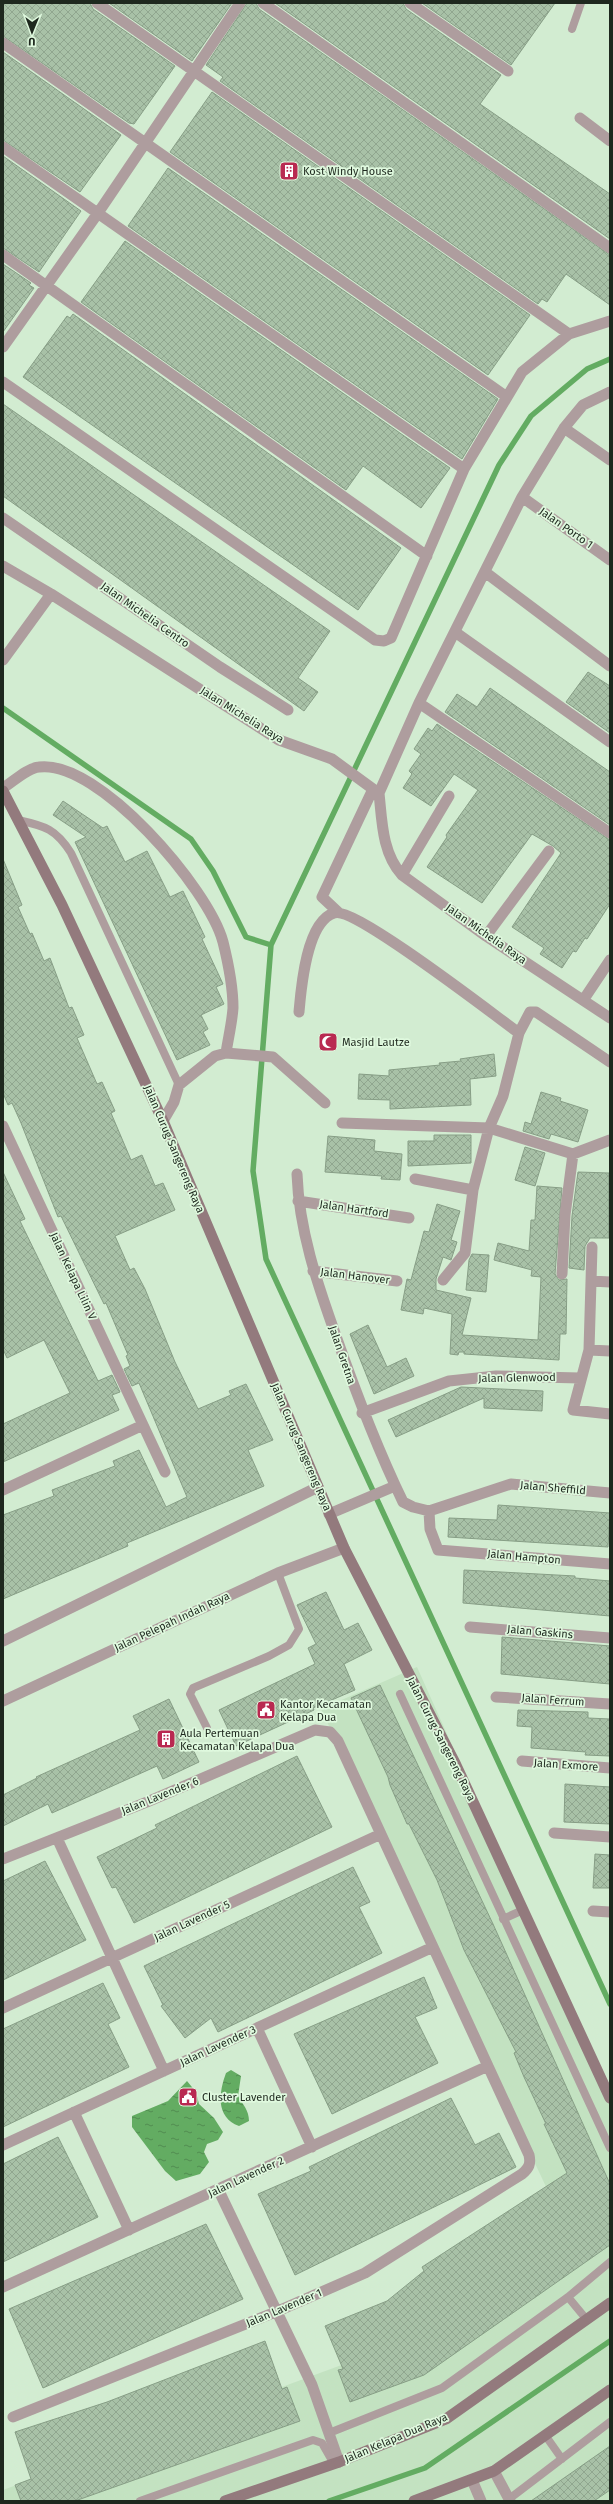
<svg xmlns="http://www.w3.org/2000/svg" width="613" height="2504" font-family="'Fira Sans',sans-serif">
	<defs>
		<pattern id="water-ripples" width="26" height="14" patternUnits="userSpaceOnUse"><rect width="26" height="14" fill="#63ac62"/><path d="M2 4q2-2 4 0t4 0M15 11q2-2 4 0t4 0" fill="none" stroke="#518c50"/></pattern>
		<pattern id="building-cross-hatch" width="8" height="8" patternUnits="userSpaceOnUse"><rect width="8" height="8" fill="#a8c1a7"/><path d="M0 0l8 8M0 8l8-8" fill="none" stroke="#90a68f"/></pattern>
	</defs>
	<rect width="100%" height="100%" fill="#d2ecd1"/>
	<path fill="#c3e2c1" d="M417 1667 610 2098V2501H3V2490L404 2342 565 2227 321 1709Z"/>
	<path fill="url(#water-ripples)" d="M231 2070 241 2076 238 2096C243 2105 249 2110 249 2121L239 2126C215 2117 219 2092 226 2073Z
		M187 2081 196 2092 199 2104 214 2118 223 2132 218 2140 207 2144 204 2152 209 2162 200 2174 176 2181 165 2171 132 2127V2116L168 2101Z"/>
	<g fill="none" stroke-linecap="round" stroke-linejoin="round">
		<path stroke="#63ac62" stroke-width="5.5" d="M610 359 587 369 531 416 499 465 271 945 253 1171 266 1259 610 2004
			M3 708 191 839 213 871 246 937 271 945
			M329 2501 425 2468 610 2341"/>
	</g>
	<path fill="url(#building-cross-hatch)" stroke="#879e86" d="M3 3H90L93 9 175 66 134 124 129 123 3 36Z
		M109 3H232L192 61Z
		M247 3H256L259 9 610 255V305L566 274 547 302 542 299 538 304 220 81 223 77 206 65Z
		M275 3H403L406 9 501 75 480 104 610 194V239Z
		M422 3H555L511 65Z
		M3 52 121 135 80 192 3 140Z
		M212 92 530 315 488 375 170 152Z
		M3 156 81 211 39 272 3 248Z
		M168 168 498 399 462 459 128 226Z
		M125 241 450 468 421 508 363 466 346 490 81 302Z
		M3 264 31 283 29 285 34 288 3 332Z
		M73 314 401 548 358 610 23 377 67 316 70 318Z
		M3 404 330 631 298 678 318 692 304 711 3 496Z
		M588 672 610 686V733L566 702Z
		M490 688 610 772V825L445 712 457 694 477 707Z
		M437 724 610 840V904L587 939 585 938 576 952 573 951 562 968 540 954 544 948 512 927 561 853 553 846 532 834 482 903 427 867 447 837 446 835 478 790 454 774 431 806 403 788 412 774 409 771 421 754 414 749 428 728 432 731Z
		M63 801 103 828 107 826 125 862 147 851 170 897 183 891 205 937 202 939 223 984 216 987 224 1004 201 1015 208 1029 203 1032 210 1045 177 1060 75 842 86 837 53 815Z
		M3 859 22 905 18 907 30 934 32 933 44 961 50 958 69 1008 72 1007 84 1035 77 1038 97 1084 102 1082 115 1111 111 1113 131 1160 142 1155 155 1186 163 1183 175 1210 115 1236 130 1270 134 1268 145 1289 175 1362 198 1409 231 1395 229 1391 246 1384 273 1440 248 1450 264 1486 127 1543 128 1546 3 1599V1515L54 1496 52 1490 115 1466 113 1461 139 1450 166 1507 187 1497 139 1383 132 1386 124 1369 130 1366 126 1356 128 1355 106 1303 104 1304 61 1216 58 1217 21 1123 12 1103 8 1105 3 1093Z
		M494 1054 496 1076 470 1079 471 1105 390 1109V1100L358 1099 359 1074 389 1076V1070L440 1065 439 1063 461 1061 460 1059Z
		M541 1092 561 1098 560 1101 588 1110 578 1142 551 1134 549 1139 523 1131 525 1122 531 1124Z
		M434 1135H471V1163L408 1166V1141H434Z
		M328 1136 375 1140 374 1151 402 1154 400 1180 381 1179 382 1176 325 1172Z
		M525 1147 545 1153 535 1186 515 1180Z
		M3 1172 25 1219 20 1221 98 1381 112 1375 120 1392 112 1395 119 1410 3 1462V1424L70 1393 44 1340 7 1358 3 1349Z
		M578 1172 609 1173V1238H590L585 1246 584 1270 569 1268 572 1216Z
		M537 1186 562 1188 555 1274 559 1280 567 1279 566 1334H560L559 1360 464 1354V1352H459L458 1355 450 1354 452 1314 424 1308 423 1314 401 1310 407 1279 411 1280 424 1231 429 1232 437 1204 460 1211 451 1240 457 1242 451 1260 443 1257 436 1279V1290L471 1298 462 1335 538 1340 541 1277 531 1276 532 1270 494 1260 498 1243 529 1251 531 1220H535Z
		M472 1254 489 1255 486 1292 466 1290 469 1260Z
		M368 1325 387 1367 406 1358 414 1376 374 1394 350 1334Z
		M461 1387 543 1391 542 1411 484 1408V1398L396 1437 388 1420Z
		M498 1505 610 1513 608 1547 448 1537 449 1518 497 1520Z
		M464 1570 575 1576V1578L610 1581V1616L463 1603Z
		M326 1592 344 1630 358 1623 372 1650 344 1664 355 1690 313 1708 314 1710 236 1746 219 1710 315 1664 308 1648 316 1644 297 1605Z
		M502 1637 610 1646V1684L501 1674Z
		M380 1685 493 1924 610 2184V2245L424 2375 350 2402 338 2370 343 2369 325 2326 387 2301 424 2271 422 2267 567 2173 544 2124H546L524 2077 514 2053 516 2052 464 1950 437 1880 409 1824H407L390 1785 388 1777 351 1698Z
		M169 1699 199 1762 163 1779 157 1766 52 1813 48 1804 3 1826V1795L37 1778 36 1777 140 1730 133 1716Z
		M518 1710 588 1712V1718L610 1719V1756L585 1755 586 1752 531 1748 532 1727 517 1726Z
		M297 1756 332 1827 134 1923 116 1887 112 1888 97 1857 157 1828 155 1825Z
		M565 1784 610 1787V1824L564 1822Z
		M595 1854 610 1855V1888H593Z
		M45 1861 86 1940 3 1980V1881Z
		M353 1867 370 1902 359 1907 382 1953 218 2032 211 2018 185 2038 161 2006 163 2005 144 1966Z
		M424 1977 437 2008 415 2017 438 2063 332 2114 294 2034Z
		M103 1983 120 2018 108 2024 129 2067 3 2127V2029Z
		M451 2098 475 2145 499 2133 516 2167 295 2275 258 2194 311 2171 309 2167Z
		M58 2137 98 2217 3 2262V2164Z
		M206 2224 243 2299 43 2388 9 2309Z
		M265 2341 282 2389 287 2387 300 2421 75 2501H21L15 2485 31 2479 15 2432 107 2402Z
		M610 2446V2490L594 2501H531Z"/>
	<g fill="none" stroke-linecap="round" stroke-linejoin="round">
		<path stroke="#ae9d9e" stroke-width="8" d="M572 29 581 3
			M18 820C45 826 56 829 71 853L179 1085
			M400 1694 610 2148
			M207 1728 190 1694 193 1688 269 1656 289 1645 299 1629 278 1573
			M503 1919 523 1910
			M568 2297 587 2320
			M329 2433 442 2388 568 2297 610 2262
			M545 2435 562 2459
			M509 2499 610 2422
			M140 2501 313 2440 322 2443 334 2464"/>
		<path stroke="#ae9d9e" stroke-width="11" d="M97 3 569 334
			M263 3 610 248
			M410 3 508 71
			M3 43 507 397
			M580 118 610 141
			M3 147 464 469
			M3 255 427 556
			M3 347 98 213 240 3
			M3 382 375 640 384 641 391 638 464 469 522 372 569 334 610 321
			M564 428 610 460
			M522 497 610 560
			M3 518 220 667 288 710
			M3 566 51 594 279 740 332 759 373 789 379 793C382 821 382 853 402 875L486 936 610 1018
			M485 572 610 666
			M455 632 610 742
			M3 660 51 594
			M419 703 610 833
			M3 788C13 782 27 768 39 767 98 759 209 889 223 942 228 962 233 988 233 1008 232 1023 228 1039 226 1053
			M379 793 419 703 522 497 564 428 583 405 610 392
			M402 875 449 796
			M338 912 322 897 373 789
			M486 936 549 851
			M584 999 610 960
			M299 1012C301 989 306 922 334 913 354 906 494 1015 519 1033L530 1012H536L610 1062
			M163 1121 174 1102 179 1085 215 1056 226 1053 273 1057 325 1103
			M342 1123 489 1128 503 1096 519 1033
			M3 1126 165 1472
			M297 1174C299 1230 317 1283 336 1336 356 1393 377 1448 403 1502L413 1507 429 1511
			M415 1179 473 1190 489 1128 573 1154 610 1140
			M298 1201 409 1218
			M592 1247 589 1350 573 1410 610 1414
			M313 1271 397 1281
			M562 1274 565 1215 573 1154
			M443 1280 465 1253 473 1190
			M591 1281 610 1282
			M589 1350 610 1351
			M362 1413 449 1381 496 1376 580 1378
			M3 1490 143 1425
			M610 1493 511 1484 429 1511 430 1529 438 1550 610 1564
			M329 1514 395 1486
			M470 1627 610 1638
			M496 1697 610 1704
			M522 1761 610 1768
			M554 1833 610 1837
			M57 1838 164 2071
			M3 1859 147 1802 315 1730 330 1732 338 1741 529 2155C531 2164 529 2168 522 2174L365 2273 278 2311 13 2417
			M593 1911 610 1912
			M3 2008 381 1834
			M257 2028 312 2147
			M74 2112 129 2230
			M3 2145 433 1947
			M218 2189 312 2385 339 2462
			M3 2287 488 2066
			M494 2471 510 2501
			M472 2480 481 2501"/>
		<path stroke="#ae9d9e" stroke-width="11" d="M3 1641 318 1487
			M3 1701 278 1573 344 1548"/>
		<path stroke="#937a7d" stroke-width="11" d="M3 791 62 905 163 1121 344 1548 455 1763 610 2098
			M225 2501 339 2462 446 2419 610 2303
			M414 2501 494 2471 610 2390"/>
	</g>
	<defs>
		<symbol id="building-square" viewBox="-11 -11 22 22"><rect x="-9" y="-9" width="18" height="18" rx="4" fill="#b92951" stroke="#dff9de"/><path d="M-4-6H4V6H1V3H-1V6H-4ZM-2.5-4.3h1.7v1.8h-1.7ZM.8-4.3h1.7v1.8H.8ZM-2.5-1h1.7V.8h-1.7ZM.8-1h1.7V.8H.8Z" fill="#fff"/></symbol>
		<symbol id="mosque-square" viewBox="-11 -11 22 22"><rect x="-9" y="-9" width="18" height="18" rx="4" fill="#b92951" stroke="#dff9de"/><path d="M3.5-4.9A6 6 0 1 0 3.5 4.9A5 5 0 1 1 3.5-4.9Z" fill="#fff"/></symbol>
		<symbol id="civic-square" viewBox="-11 -11 22 22"><rect x="-9" y="-9" width="18" height="18" rx="4" fill="#b92951" stroke="#dff9de"/><path d="M-.6-6.5H3V-4.5H.6V-3L4-1V1h2V6H-6V1h2V-1L-.6-3ZM-1.2 2.5V6h2.4V2.5Z" fill="#fff"/></symbol>
	</defs>
	<g fill-rule="evenodd">
		<use href="#building-square" x="278" y="160" width="22" height="22"/>
		<use href="#mosque-square" x="317" y="1031" width="22" height="22"/>
		<use href="#civic-square" x="255" y="1699" width="22" height="22"/>
		<use href="#building-square" x="155" y="1728" width="22" height="22"/>
		<use href="#civic-square" x="177" y="2086" width="22" height="22"/>
	</g>
	<g text-anchor="middle" dominant-baseline="central" stroke-width="3.5" stroke-linejoin="round" paint-order="stroke">
		<g font-size="11" fill="#1e281e" stroke="#dff9de" text-anchor="start">
			<text x="303" y="171">Kost Windy House</text>
			<text x="342" y="1042">Masjid Lautze</text>
			<text x="280" y="1704">Kantor Kecamatan<tspan x="280" dy="13">Kelapa Dua</tspan></text>
			<text x="180" y="1733">Aula Pertemuan<tspan x="180" dy="13">Kecamatan Kelapa Dua</tspan></text>
			<text x="202" y="2097">Cluster Lavender</text>
		</g>
		<g font-size="11" fill="#1e281e" stroke="#dff9de">
			<text transform="translate(566 528) rotate(35)">Jalan Porto 1</text>
			<text transform="translate(145 615) rotate(35)">Jalan Michelia Centro</text>
			<text transform="translate(242 715) rotate(32)">Jalan Michelia Raya</text>
			<text transform="translate(486 934) rotate(35)">Jalan Michelia Raya</text>
			<text transform="translate(174 1149) rotate(67)">Jalan Curug Sangereng Raya</text>
			<text transform="translate(354 1209) rotate(8)">Jalan Hartford</text>
			<text transform="translate(73 1276) rotate(65)">Jalan Kelapa Lilin V</text>
			<text transform="translate(355 1276) rotate(7)">Jalan Hanover</text>
			<text transform="translate(342 1355) rotate(71)">Jalan Gretna</text>
			<text transform="translate(517 1378) rotate(-1)">Jalan Glenwood</text>
			<text transform="translate(301 1447) rotate(67)">Jalan Curug Sangereng Raya</text>
			<text transform="translate(553 1488) rotate(5)">Jalan Sheffild</text>
			<text transform="translate(524 1557) rotate(5)">Jalan Hampton</text>
			<text transform="translate(172 1622) rotate(-25)">Jalan Pelepah Indah Raya</text>
			<text transform="translate(540 1632) rotate(5)">Jalan Gaskins</text>
			<text transform="translate(553 1700) rotate(4)">Jalan Ferrum</text>
			<text transform="translate(441 1739) rotate(63)">Jalan Curug Sangereng Raya</text>
			<text transform="translate(566 1765) rotate(4)">Jalan Exmore</text>
			<text transform="translate(160 1796) rotate(-22)">Jalan Lavender 6</text>
			<text transform="translate(192 1921) rotate(-25)">Jalan Lavender 5</text>
			<text transform="translate(218 2046) rotate(-25)">Jalan Lavender 3</text>
			<text transform="translate(246 2177) rotate(-25)">Jalan Lavender 2</text>
			<text transform="translate(284 2308) rotate(-23)">Jalan Lavender 1</text>
			<text transform="translate(396 2438) rotate(-23)">Jalan Kelapa Dua Raya</text>
		</g>
	</g>
	<rect width="613" height="2504" fill="none" stroke="#1e281e" stroke-width="8"/>
	<g transform="translate(32 32) rotate(181)" stroke="#dff9de" stroke-width="3" paint-order="stroke">
	<path d="M0-3L7 15L0 10L-7 15Z" fill="#1e281e"/>
	<text y="-6" font-size="11" font-weight="bold" text-anchor="middle" fill="#1e281e">U</text>
	</g>
</svg>
